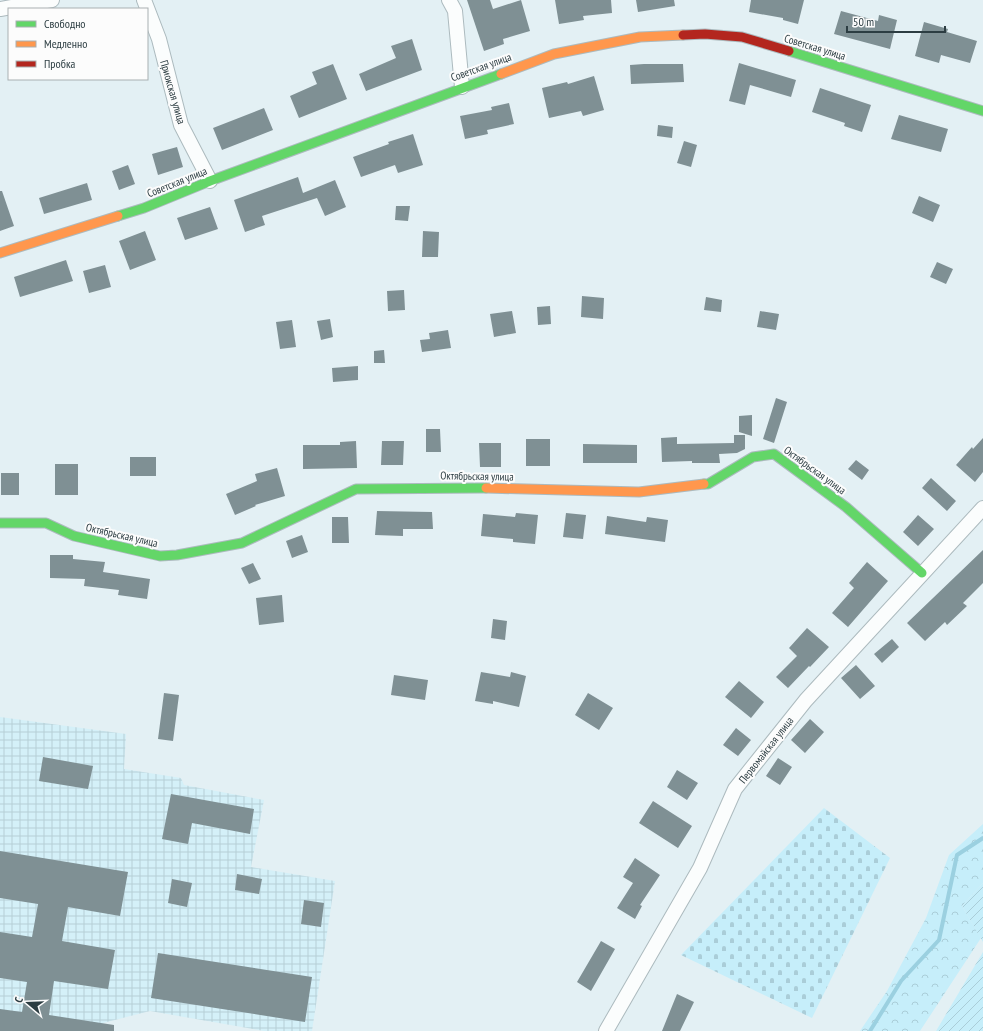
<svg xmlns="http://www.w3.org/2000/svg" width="983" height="1031" font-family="'PT Sans Narrow',sans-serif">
	<defs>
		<pattern id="industrial-grid" width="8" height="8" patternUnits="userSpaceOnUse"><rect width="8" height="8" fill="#d4f0f8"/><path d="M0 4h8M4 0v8" fill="none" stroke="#b6cfd6"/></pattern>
		<pattern id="forest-crowns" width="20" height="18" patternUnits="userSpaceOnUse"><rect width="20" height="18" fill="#c6eefa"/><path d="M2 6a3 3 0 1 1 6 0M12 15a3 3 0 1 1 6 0" fill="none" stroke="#aacdd8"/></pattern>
		<pattern id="cemetery-stones" width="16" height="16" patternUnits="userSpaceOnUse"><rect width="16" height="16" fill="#c6eefa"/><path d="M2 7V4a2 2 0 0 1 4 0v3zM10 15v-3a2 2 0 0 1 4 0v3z" fill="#aacdd8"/></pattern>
		<pattern id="garden-furrows" width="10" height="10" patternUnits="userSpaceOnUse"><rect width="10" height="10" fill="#c6eefa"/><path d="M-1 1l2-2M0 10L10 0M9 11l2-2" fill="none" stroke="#aacdd8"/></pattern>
	</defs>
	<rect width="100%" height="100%" fill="#e3f0f4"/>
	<path fill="url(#industrial-grid)" d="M0 717 126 734 124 769 181 778 184 785 264 800 251 867 335 881 312 1031H264L150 1011 103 1023 101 1031H0Z"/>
	<path fill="url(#forest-crowns)" d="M983 824V883L962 906 981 938 920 1031H860L887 991 926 918 949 855Z"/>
	<path fill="url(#cemetery-stones)" d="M824 808 890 858 812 1018 681 955Z"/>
	<path fill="url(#garden-furrows)" d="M983 883V942L962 906Z
		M983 952V1031H936Z"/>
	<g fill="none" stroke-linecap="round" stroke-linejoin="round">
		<path stroke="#9bd0e0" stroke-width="4" d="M870 1031 901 981 939 940 957 855 983 838"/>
	</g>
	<path fill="#7f9094" d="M467 0H490L493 9 521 0 530 31 503 39 504 44 484 51Z
		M555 0H611L612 13 583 16 584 20 559 24Z
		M636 0H674L675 6 638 12Z
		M751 0H804L798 24 783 20V18L749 12Z
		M841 11 878 21 879 15 897 20 890 49 834 34Z
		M924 22 948 29 947 32 977 41 970 63 941 55 939 63 915 56Z
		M412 39 422 70 366 91 359 74 396 58 391 46Z
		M739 63 796 80 791 97 750 85 745 105 729 101Z
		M333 64 347 99 299 118 290 96 317 84 312 72Z
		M644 64H683L684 82 631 84 630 65Z
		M594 76 604 110 583 116 581 111 549 118 542 88 567 82 568 84Z
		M820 88 871 105 862 132 844 126 845 123 812 112Z
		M509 103 514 124 487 130 488 134 465 139 460 116 492 110 491 107Z
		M264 108 273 130 222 150 213 128Z
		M899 115 948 129 941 152 891 139Z
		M658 125 673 127 672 138 657 136Z
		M413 134 423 165 398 173 395 165 361 177 353 157 389 144 388 142Z
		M684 141 697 145 691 167 677 163Z
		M177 147 183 167 158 175 152 154Z
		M128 165 135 184 119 190 112 171Z
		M298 177 303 193 335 180 346 207 325 216 317 198 262 216 265 225 245 232 234 200Z
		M87 183 92 200 44 214 39 198Z
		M0 191H2L14 226 0 231Z
		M919 196 940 205 933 222 912 213Z
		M396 206H410L408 221 395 220Z
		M210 207 218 229 185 240 177 218Z
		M145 231 156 260 130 270 119 241Z
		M423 231 439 232 438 257H422Z
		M66 260 73 281 20 297 14 277Z
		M937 262 953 269 946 284 930 277Z
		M105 265 111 287 89 293 83 271Z
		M404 290 405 310 388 311 387 291Z
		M582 296 604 298 603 319 581 317Z
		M706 297 722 300 721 312 704 310Z
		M550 306 551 324 538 325 537 307Z
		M512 311 516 333 494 337 490 314Z
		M760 311 779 314 776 330 757 327Z
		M330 319 333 337 321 340 317 321Z
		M292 320 296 347 280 349 276 322Z
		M448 330 451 348 422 352 420 340 430 339 429 333Z
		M384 350 385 363H374V351Z
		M358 366V380L333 382 332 368Z
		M776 398 787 402 774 443 763 439Z
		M752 415V436L739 432V416Z
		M426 429H440L441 452H426Z
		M734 435H745V449L737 453 719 454 720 463H692V461L662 462 661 438 677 437V444L734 443Z
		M983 438V472L975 482 956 465 972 447 973 449Z
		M526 439H550V466H526Z
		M356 441 357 468 303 469V445H340V442Z
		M382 441H404L403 465H381Z
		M479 443H501V467H480Z
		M583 444 637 445V463H583Z
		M130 457H156V476H130Z
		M856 460 869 470 862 480 848 469Z
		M55 464H78V495H55Z
		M277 468 285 496 255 505 256 506 235 515 226 494 257 481 255 474Z
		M1 473H19V495H1Z
		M931 478 956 501 947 511 922 488Z
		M377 511 432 512 433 529H403V536L375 535Z
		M516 513 538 515 535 544 513 542V539L481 536 483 514 515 517Z
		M566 513 586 515 583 539 563 537Z
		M918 515 934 529 918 546 903 532Z
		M607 516 646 522 647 517 668 520 665 542 605 534Z
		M332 517H348L349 543H332Z
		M302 535 308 552 292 558 286 541Z
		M983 550V583L963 603 967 606 947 625 945 622 925 641 907 623Z
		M50 555H73V559L105 562 103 572 150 579 147 599 118 595 119 590 84 586 85 579 50 578Z
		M867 562 888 581 848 627 832 613 854 588 849 583Z
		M253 563 261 579 249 584 241 568Z
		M282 595 284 622 259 625 256 598Z
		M493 619 507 621 505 640 491 638Z
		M807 628 829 647 810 667 809 666 788 688 776 677 797 656 789 648Z
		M892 639 899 647 882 663 874 654Z
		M856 665 875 686 860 699 841 678Z
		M481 672 510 677 511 672 526 676 519 707 493 701V704L475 701Z
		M394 675 428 680 425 700 391 695Z
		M739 681 764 702 751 718 725 697Z
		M164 693 179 695 173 741 158 739Z
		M588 693 613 708 599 730 575 715Z
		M810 719 824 732 805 753 791 740Z
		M736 728 751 740 738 756 723 745Z
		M43 757 93 766 88 789 39 781Z
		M778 758 792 767 780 785 766 776Z
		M677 770 698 783 687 800 667 787Z
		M171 794 254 809 250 834 192 823 188 844 162 839Z
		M653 801 692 826 678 848 639 823Z
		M0 851 128 872 120 916 68 907 62 941 115 950 108 989 54 981 49 1015 114 1025V1031H0V1009L22 1012 27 982 0 978V932L32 937 38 904 0 898Z
		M635 858 660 875 640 905 642 906 635 919 617 908 633 883 623 877Z
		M237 874 262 879 259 894 235 890Z
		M172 879 192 883 187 907 168 903Z
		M304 900 324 903 321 927 301 924Z
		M601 941 615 949 591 991 577 982Z
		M158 953 312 977 305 1022 151 998Z
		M677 994 694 1002 680 1031H662Z"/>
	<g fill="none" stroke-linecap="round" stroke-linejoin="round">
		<defs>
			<path id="street" d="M144 0 159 39 181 125 210 181
				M449 0 455 11 462 87
				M0 9 52 0
				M606 1031 700 868 735 789 806 700 983 508"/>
			<path id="fast" d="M789 51 983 111
				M118 216 144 208 210 181 501 74
				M704 484H708L753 457 774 454 846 507 922 573
				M0 523H46L74 536 160 556 177 555 242 543 356 489 486 488"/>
			<path id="slow" d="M501 74 554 54 640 37 683 35
				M0 253 118 216
				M486 488 639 492 704 484"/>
			<path id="jam" d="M683 35 705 34 742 37 789 51"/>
		</defs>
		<use href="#street" stroke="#acbabe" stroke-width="16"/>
		<use href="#fast" stroke="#acbabe" stroke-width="11"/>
		<use href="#slow" stroke="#acbabe" stroke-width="11"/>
		<use href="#jam" stroke="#acbabe" stroke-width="11"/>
		<use href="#street" stroke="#fbfdfd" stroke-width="14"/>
		<use href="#fast" stroke="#63d668" stroke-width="9"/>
		<use href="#slow" stroke="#ff974d" stroke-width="9"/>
		<use href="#jam" stroke="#b3261e" stroke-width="9"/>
	</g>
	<g text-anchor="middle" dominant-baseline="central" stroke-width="4" stroke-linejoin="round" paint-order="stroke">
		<g font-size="11" fill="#2c3d42" stroke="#fcfcfc">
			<text transform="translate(815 47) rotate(17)">Советская улица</text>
			<text transform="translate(481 67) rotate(-20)">Советская улица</text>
			<text transform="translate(173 92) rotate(74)">Приокская улица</text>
			<text transform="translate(177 182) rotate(-22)">Советская улица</text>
			<text transform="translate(815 470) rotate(36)">Октябрьская улица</text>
			<text transform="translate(477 476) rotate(1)">Октябрьская улица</text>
			<text transform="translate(122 535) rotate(13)">Октябрьская улица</text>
			<text transform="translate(766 750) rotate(-52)">Первомайская улица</text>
		</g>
	</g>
	<rect x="8" y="8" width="140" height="72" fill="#fcfcfc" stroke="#a9b0b2"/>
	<rect x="16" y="21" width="20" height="6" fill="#63d668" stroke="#a9b0b2"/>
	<text x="44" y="28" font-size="12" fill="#2c3d42">Свободно</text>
	<rect x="16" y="41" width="20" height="6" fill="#ff974d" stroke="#a9b0b2"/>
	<text x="44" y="48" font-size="12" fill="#2c3d42">Медленно</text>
	<rect x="16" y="61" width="20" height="6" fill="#b3261e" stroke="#a9b0b2"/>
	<text x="44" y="68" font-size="12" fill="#2c3d42">Пробка</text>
	<g transform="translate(28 1003) rotate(289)" stroke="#fcfcfc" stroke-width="3" paint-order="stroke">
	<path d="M0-3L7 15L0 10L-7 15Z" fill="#2c3d42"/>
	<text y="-6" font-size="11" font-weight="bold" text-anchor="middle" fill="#2c3d42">С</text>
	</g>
	<path d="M847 26v6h98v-6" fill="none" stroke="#2c3d42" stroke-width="2"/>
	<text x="853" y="26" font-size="12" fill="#2c3d42" stroke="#fcfcfc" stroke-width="3" paint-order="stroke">50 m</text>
</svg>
